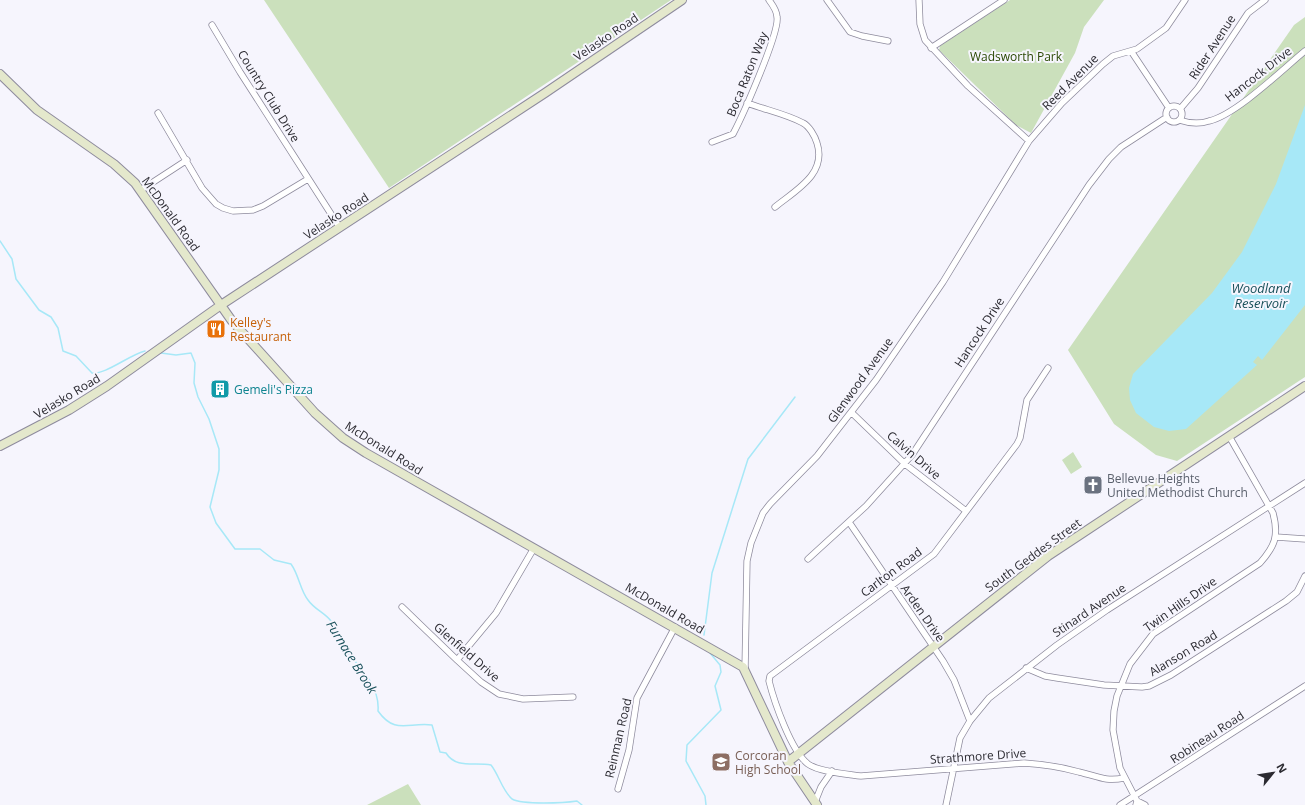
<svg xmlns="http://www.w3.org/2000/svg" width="1305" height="805" font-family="'Open Sans',sans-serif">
	<rect width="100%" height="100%" fill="#f6f5fd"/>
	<path fill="#cbe0bc" d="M264 0H671L389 188Z
		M1010 0H1104L1084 27 1075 53 1031 133 1016 125 939 50 940 46Z
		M1305 17V377L1177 461 1156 455 1114 424 1068 350 1294 25Z
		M1073 452 1082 467 1071 474 1062 460Z
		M408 784 421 805H367Z"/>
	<path fill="#a7e8f7" d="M1305 105V305L1262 360 1258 356 1253 362 1257 365 1186 429 1169 431 1154 427 1136 413 1130 400 1129 388 1133 374 1212 293 1242 252 1276 184Z"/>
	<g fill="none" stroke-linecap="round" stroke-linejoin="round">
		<path stroke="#a7e8f7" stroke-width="1.5" d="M0 241 12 259 16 279 39 310 51 317 58 328 63 351 76 356 92 373C105 375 129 355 145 351
			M161 353 176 355 191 353 195 363 194 383 198 397 209 419 219 449V470L210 507 216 523 235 549H260L274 560 291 564C299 575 300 590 308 600 314 609 325 613 331 621 338 630 341 644 348 653 362 669 380 688 378 711 395 735 408 722 432 725L440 752 446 753C456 769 474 762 491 765 499 775 502 790 512 799 523 805 564 803 577 801L582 805
			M704 635 712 573 748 459 795 397
			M706 805 705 796 686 761 687 745 721 710 715 686 721 672 720 665 710 653"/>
		<defs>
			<path id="street" d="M827 0 850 32 862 36 888 41
				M919 0 920 24 925 40 968 86 1029 141
				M212 25 240 72 340 228
				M931 48 1004 0
				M1131 51 1169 108
				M747 103C766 110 786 114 803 123 809 126 815 136 817 143 827 174 796 190 775 207
				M1166 114a8 8 0 1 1 16 0a8 8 0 1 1-16 0Z
				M1180 109 1198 88 1248 13 1265 0
				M158 113 202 188 216 204 223 208 233 211 253 210 263 206 308 179
				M1179 120C1188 123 1200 124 1209 121 1236 115 1283 69 1305 51
				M712 142 733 134C742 117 780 32 777 17 777 11 772 4 769 0
				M141 190 187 160
				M1048 368 1027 400 1020 438 1017 444 934 554 770 676 769 681C774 701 791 751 808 764 819 772 847 774 861 776L1024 763C1042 764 1061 767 1079 772 1097 776 1105 782 1124 778
				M852 413 905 464 966 511
				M849 522 943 661 954 680 970 721
				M1276 537 1305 539
				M808 559 866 506 912 455 1089 185 1109 159 1121 147 1167 117
				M402 607 457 660 481 682 499 694 523 699 573 697
				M457 660 496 613 534 548
				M1026 668 1045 676 1057 678 1104 685 1142 687 1149 686 1171 675 1286 601 1297 592 1305 576
				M745 670 747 561 751 543 763 513 770 504 817 456 876 380 943 282 1029 141 1062 103 1103 64 1113 56 1137 49 1166 28 1185 0
				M618 789 629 750 637 698 675 627
				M1137 801 1145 805
				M815 802 821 787 832 771
				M946 805 960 738 970 721 989 698 1057 645 1107 610 1305 483
				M1120 805 1305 686
				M1136 805 1137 801 1120 768 1113 730 1114 711 1117 696 1130 664 1153 634 1260 563C1275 546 1279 536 1273 513L1229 436"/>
			<path id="secondary" d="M0 74 37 110 114 164 135 183 232 321 315 413 343 438 366 453 743 667 788 762 817 805
				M0 446 69 410 107 386 221 305 545 93 682 0
				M788 762 1048 556 1305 386"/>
		</defs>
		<use href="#street" stroke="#8e8b9d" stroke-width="7"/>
		<use href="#secondary" stroke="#8e8b9d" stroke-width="10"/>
		<use href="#street" stroke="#fff" stroke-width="5.5"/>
		<use href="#secondary" stroke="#e4e8cc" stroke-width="8"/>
	</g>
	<defs>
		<symbol id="restaurant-square" viewBox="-11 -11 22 22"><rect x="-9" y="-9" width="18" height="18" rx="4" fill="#e8710a" stroke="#f6f5fd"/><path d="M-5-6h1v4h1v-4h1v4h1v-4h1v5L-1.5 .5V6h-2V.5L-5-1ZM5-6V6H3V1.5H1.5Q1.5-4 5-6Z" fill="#fff"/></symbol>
		<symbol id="building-square" viewBox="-11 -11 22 22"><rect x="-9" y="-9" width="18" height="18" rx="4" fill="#0f9aa8" stroke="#f6f5fd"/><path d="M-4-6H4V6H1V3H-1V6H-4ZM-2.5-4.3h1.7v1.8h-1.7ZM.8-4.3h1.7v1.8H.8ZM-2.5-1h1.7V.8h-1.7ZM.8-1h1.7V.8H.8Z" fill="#fff"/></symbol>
		<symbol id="church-square" viewBox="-11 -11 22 22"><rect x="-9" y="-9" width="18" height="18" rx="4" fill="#6b7280" stroke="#f6f5fd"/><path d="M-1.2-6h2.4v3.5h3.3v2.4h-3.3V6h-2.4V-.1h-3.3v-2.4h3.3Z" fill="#fff"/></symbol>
		<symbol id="school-square" viewBox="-11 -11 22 22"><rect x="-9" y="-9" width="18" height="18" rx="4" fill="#8d6e63" stroke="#f6f5fd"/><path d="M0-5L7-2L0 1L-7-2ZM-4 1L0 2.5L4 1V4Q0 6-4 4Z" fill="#fff"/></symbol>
	</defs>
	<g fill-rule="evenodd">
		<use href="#restaurant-square" x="205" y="318" width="22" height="22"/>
		<use href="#building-square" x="209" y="378" width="22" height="22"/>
		<use href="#church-square" x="1082" y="474" width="22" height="22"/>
		<use href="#school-square" x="710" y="751" width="22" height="22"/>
	</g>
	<g text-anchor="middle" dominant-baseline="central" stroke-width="4" stroke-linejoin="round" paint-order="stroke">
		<g font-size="12" fill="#2b2a31" stroke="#f6f5fd">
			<text transform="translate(606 37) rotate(-34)">Velasko Road</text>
			<text transform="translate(1212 47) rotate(-57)">Rider Avenue</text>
			<text transform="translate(747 74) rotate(-68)">Boca Raton Way</text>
			<text transform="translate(1258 74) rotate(-38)">Hancock Drive</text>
			<text transform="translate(1070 82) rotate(-45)">Reed Avenue</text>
			<text transform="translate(269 96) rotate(58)">Country Club Drive</text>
			<text transform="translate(171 214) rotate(54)">McDonald Road</text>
			<text transform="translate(336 216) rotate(-33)">Velasko Road</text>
			<text transform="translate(979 332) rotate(-57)">Hancock Drive</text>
			<text transform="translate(860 380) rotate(-54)">Glenwood Avenue</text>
			<text transform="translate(67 396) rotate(-31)">Velasko Road</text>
			<text transform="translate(384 448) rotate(32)">McDonald Road</text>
			<text transform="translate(914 455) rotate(41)">Calvin Drive</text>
			<text transform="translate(1033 555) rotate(-36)">South Geddes Street</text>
			<text transform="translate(891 572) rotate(-37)">Carlton Road</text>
			<text transform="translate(1180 604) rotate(-35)">Twin Hills Drive</text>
			<text transform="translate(665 608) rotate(30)">McDonald Road</text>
			<text transform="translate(1089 610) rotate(-34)">Stinard Avenue</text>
			<text transform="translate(923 613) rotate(55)">Arden Drive</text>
			<text transform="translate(467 652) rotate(41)">Glenfield Drive</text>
			<text transform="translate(1183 653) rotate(-31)">Alanson Road</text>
			<text transform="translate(1207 737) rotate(-33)">Robineau Road</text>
			<text transform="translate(618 738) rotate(-77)">Reinman Road</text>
			<text transform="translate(978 756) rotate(-4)">Strathmore Drive</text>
		</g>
		<g font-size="12" fill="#2a4803" stroke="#f6f5fd">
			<text x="1016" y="56">Wadsworth Park</text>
		</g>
		<g font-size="12" fill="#c56008" stroke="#f6f5fd" text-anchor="start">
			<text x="230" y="322">Kelley's<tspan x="230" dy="14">Restaurant</tspan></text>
		</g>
		<g font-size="12" fill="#0d838f" stroke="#f6f5fd" text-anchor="start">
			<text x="234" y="389">Gemeli's Pizza</text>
		</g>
		<g font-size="12" fill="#5b616d" stroke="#f6f5fd" text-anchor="start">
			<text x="1107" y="478">Bellevue Heights<tspan x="1107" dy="14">United Methodist Church</tspan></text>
		</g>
		<g font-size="12" fill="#785e54" stroke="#f6f5fd" text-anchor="start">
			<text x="735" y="755">Corcoran<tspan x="735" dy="14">High School</tspan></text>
		</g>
		<g font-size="13" font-style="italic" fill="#18505a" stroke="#f6f5fd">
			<text x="1261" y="288">Woodland<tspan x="1261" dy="15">Reservoir</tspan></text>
			<text transform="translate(352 657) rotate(58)">Furnace Brook</text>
		</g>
	</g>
	<g transform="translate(1273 773) rotate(60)" stroke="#f6f5fd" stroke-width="3" paint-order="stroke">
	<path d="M0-3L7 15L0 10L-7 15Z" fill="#2b2a31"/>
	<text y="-6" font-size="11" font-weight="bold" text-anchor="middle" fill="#2b2a31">N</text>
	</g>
</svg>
